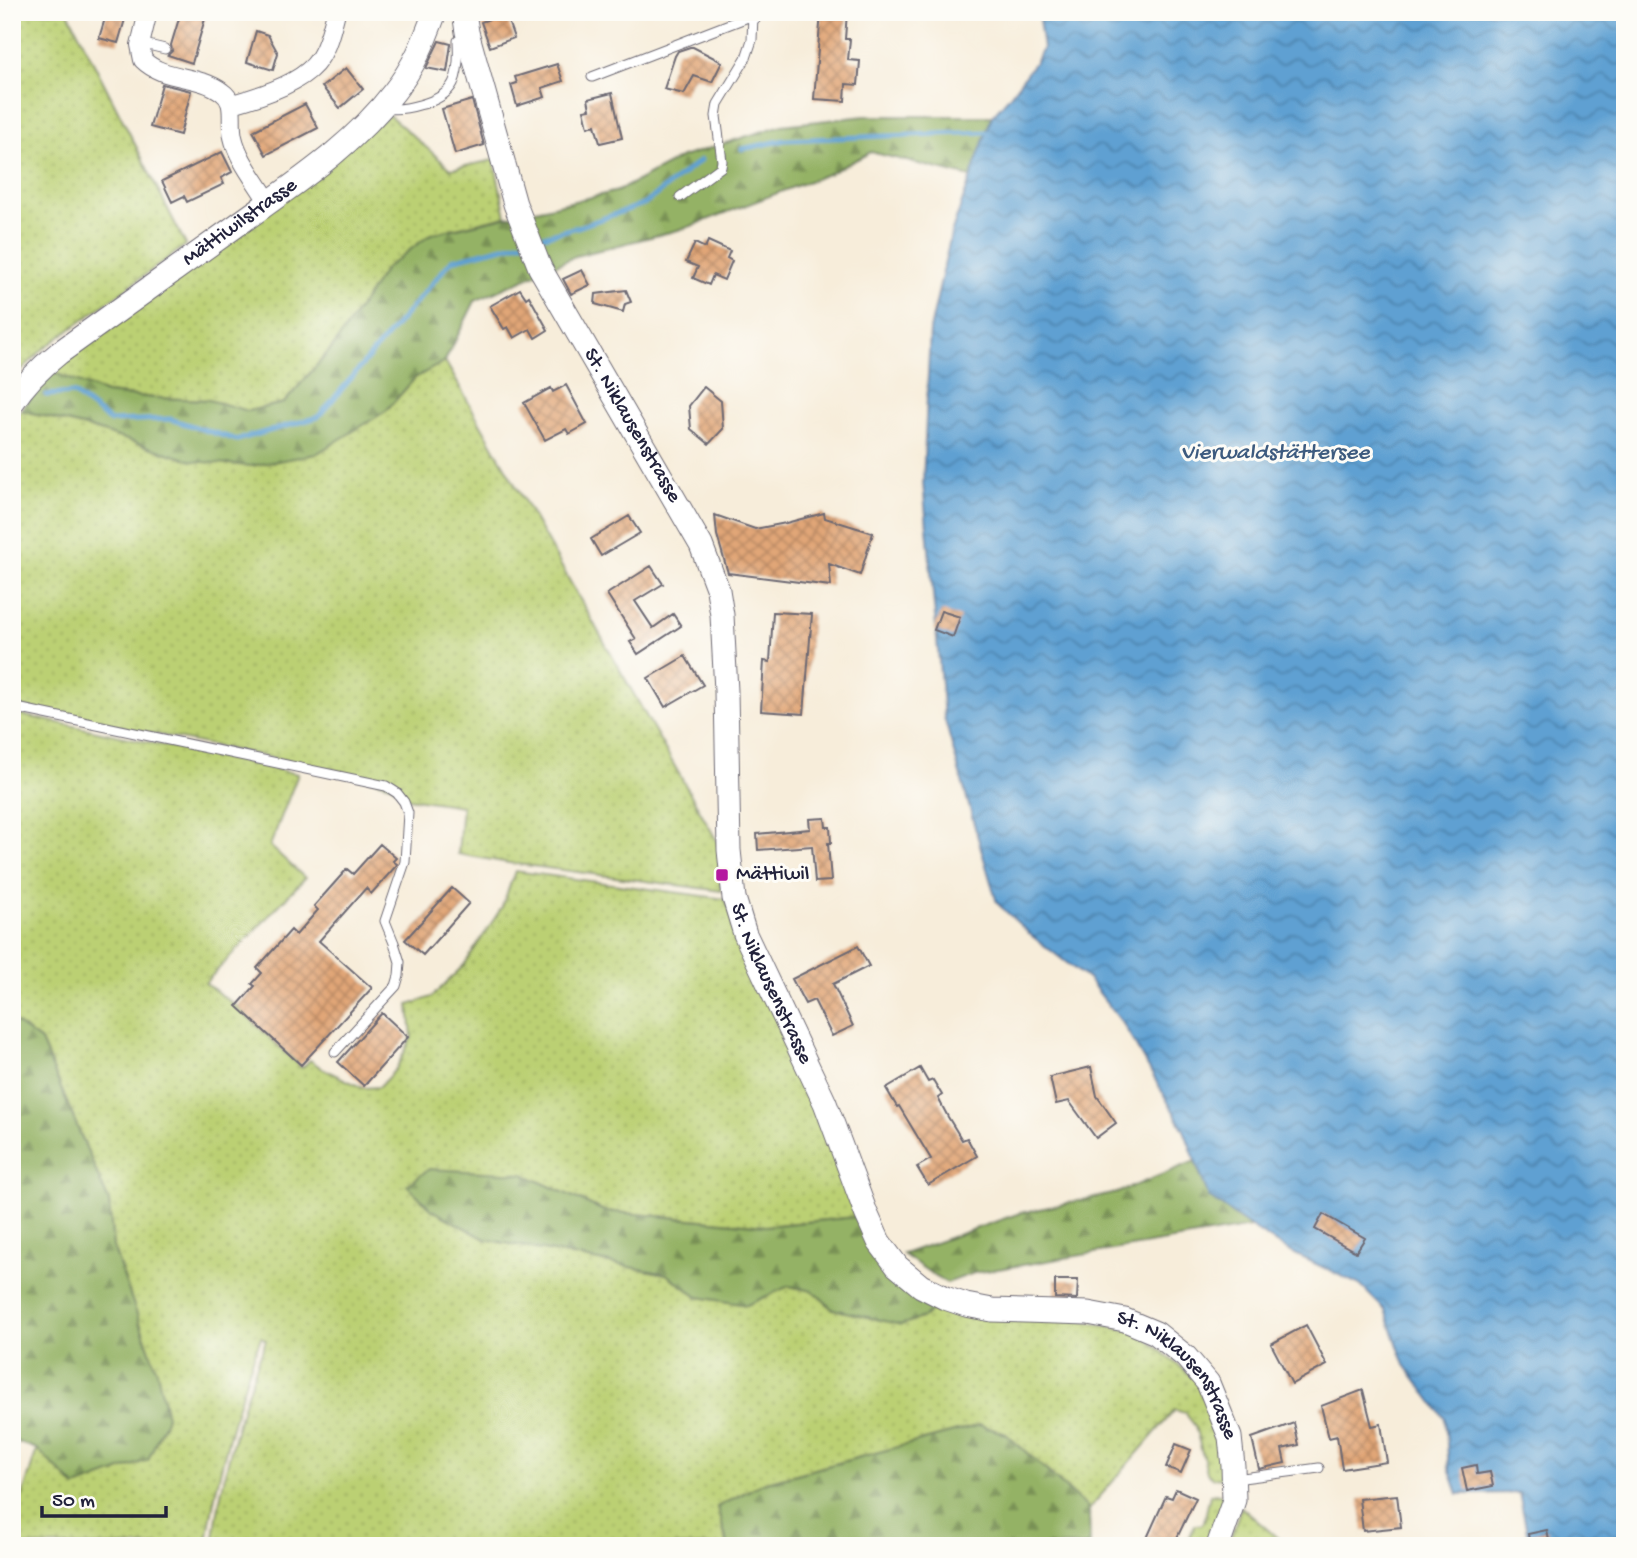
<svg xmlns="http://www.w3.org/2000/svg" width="1637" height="1558" font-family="'Gochi Hand',sans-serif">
	<defs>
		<pattern id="grass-dots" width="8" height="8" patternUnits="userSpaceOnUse" patternTransform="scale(1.75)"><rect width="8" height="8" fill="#bbd073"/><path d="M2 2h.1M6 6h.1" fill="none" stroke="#a0b264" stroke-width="1.8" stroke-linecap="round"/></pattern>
		<pattern id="forest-firs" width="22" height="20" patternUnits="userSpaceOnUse" patternTransform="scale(1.75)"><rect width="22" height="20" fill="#94b265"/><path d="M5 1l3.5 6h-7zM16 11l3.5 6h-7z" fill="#789054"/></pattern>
		<pattern id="water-waves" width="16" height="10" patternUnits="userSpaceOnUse" patternTransform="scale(1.75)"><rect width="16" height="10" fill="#5ea0d2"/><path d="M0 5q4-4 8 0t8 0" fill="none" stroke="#4d82ac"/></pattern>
		<pattern id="building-cross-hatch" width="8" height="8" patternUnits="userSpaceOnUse" patternTransform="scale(1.75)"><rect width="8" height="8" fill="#e1a677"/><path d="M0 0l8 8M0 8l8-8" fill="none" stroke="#b68763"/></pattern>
	</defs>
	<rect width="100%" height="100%" fill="#fdfcf7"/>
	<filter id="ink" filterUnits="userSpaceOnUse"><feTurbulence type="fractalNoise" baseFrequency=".0143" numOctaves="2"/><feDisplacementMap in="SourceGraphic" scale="14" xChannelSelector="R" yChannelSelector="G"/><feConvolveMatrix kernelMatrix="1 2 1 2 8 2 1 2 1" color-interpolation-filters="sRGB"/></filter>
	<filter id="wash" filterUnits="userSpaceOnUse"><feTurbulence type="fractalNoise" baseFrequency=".00686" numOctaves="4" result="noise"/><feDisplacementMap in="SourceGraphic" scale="28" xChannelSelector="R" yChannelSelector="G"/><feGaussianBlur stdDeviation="1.57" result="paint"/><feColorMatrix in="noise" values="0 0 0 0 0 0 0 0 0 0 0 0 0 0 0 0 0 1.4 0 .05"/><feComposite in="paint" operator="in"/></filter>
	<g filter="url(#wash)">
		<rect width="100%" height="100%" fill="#f7edda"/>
		<path fill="url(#grass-dots)" stroke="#6e7957" stroke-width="2" d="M12 12H68L186 245 42 350 12 380Z
			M389 115 451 169 494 160 506 216 431 234 284 403 248 411 209 400 155 398 106 393 52 372Z
			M445 361 721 848 719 873 722 891 509 863 458 854 462 806 408 798 391 785 353 774 12 705V423L21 410 93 429 386 411 415 378Z
			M12 713 298 774 270 846 305 878 205 983 235 1005 302 1068 310 1060 323 1069 363 1088 379 1087 396 1069 412 1037 409 1005 432 997 464 965 502 907 515 871 725 899 807 1075 855 1217 766 1226 604 1211 523 1174 485 1239 667 1274 698 1297 747 1305 788 1286 813 1291 833 1309 938 1305 1062 1317 1138 1332 1195 1379 1222 1430 1225 1479 1213 1478 1207 1472 1195 1426 1185 1413 1175 1410 1089 1509 1006 1434 980 1425 763 1483 717 1507 728 1546H213C221 1477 241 1405 266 1340L261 1337C249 1368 240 1398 231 1430 221 1468 211 1506 207 1546H12V1529L37 1449 76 1487 157 1371 113 1247 109 1202 41 1041 12 1020Z
			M1214 1493 1224 1495 1212 1546H1186L1187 1541 1195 1525H1201L1204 1522 1210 1495Z
			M1241 1507 1287 1546H1228Z"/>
		<path fill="url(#forest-firs)" stroke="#5b6a50" stroke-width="2" d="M865 116H992L971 177 871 152 830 173 686 228 576 256 475 301 445 361 415 378 386 411 316 454 251 466 192 461 93 429 21 410 52 372 106 393 155 398 209 400 248 411 284 403 333 347 386 268 431 234 618 191 682 157 782 125Z
			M12 1020 41 1041 109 1202 113 1247 157 1371 167 1417 148 1460 76 1487 37 1449 12 1440Z
			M1195 1161 1209 1197 1251 1227 974 1273 947 1283 936 1277 903 1254 1020 1213 1117 1193Z
			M429 1169 523 1174 604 1211 766 1226 855 1217C862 1231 868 1245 876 1258 889 1279 914 1298 938 1305L924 1317 901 1325 833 1309 813 1291 789 1286 747 1305 698 1297 666 1274 485 1239 432 1210 407 1185Z
			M980 1425 1006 1434 1089 1509 1090 1546H728L717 1507 763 1483Z"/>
		<path fill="url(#water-waves)" stroke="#406186" stroke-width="2" d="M1038 12H1625V1546H1530L1519 1493 1458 1494 1449 1468 1445 1419 1405 1365 1385 1310 1360 1285 1289 1251 1251 1227 1209 1197 1184 1130 1124 1025 1089 980 1032 936 997 903 978 838 944 717 923 483 930 330 951 234 992 116 1008 98 1035 62 1043 48Z"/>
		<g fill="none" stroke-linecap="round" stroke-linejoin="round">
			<path stroke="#5ea0d2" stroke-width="5" d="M742 149 785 140 986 132
				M536 238 581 226 644 204 701 160
				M46 395 73 393 110 421 170 419 237 440 318 417 452 260 523 242"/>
		</g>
		<g id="blocks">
			<path fill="url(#building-cross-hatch)" d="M107 12 126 16 118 43 99 38Z
				M181 12H207L192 63 168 55 172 51 171 45Z
				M821 12H847L845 39H850L848 60 860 61 858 85 846 84 845 101 814 99Z
				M505 13 514 38 490 47 481 22Z
				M256 31 268 35 278 53 273 70 247 62Z
				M439 41 451 44 447 72 426 68Z
				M690 47H693L722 62 712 82 694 76 684 94 664 89 675 56 678 51Z
				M557 64 563 81 542 88 545 97 517 106 511 85 517 83 515 77Z
				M346 68 363 89 340 108 322 87Z
				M162 84 191 91 180 135 150 127Z
				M612 93 622 138 600 143 595 125 588 127 584 110 590 109 588 99Z
				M472 100 484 145 455 154 442 109Z
				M305 104 318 128 266 155 253 131Z
				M222 152 232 172 221 178 224 184 187 202 184 196 172 202 162 181Z
				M708 241 730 251 727 258 732 261 724 280 713 275 709 285 693 278 698 267 686 262 695 243 705 248Z
				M582 270 590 285 571 294 563 279Z
				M520 289 526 298 529 296 548 330 535 338 530 329 514 338 508 327 504 329 490 306Z
				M626 290 631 302 625 304 623 312 595 304 596 294Z
				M566 385 587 424 569 434 566 429 545 440 524 403 551 388 553 392Z
				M704 387 721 401 723 429 709 444 691 429 689 406Z
				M824 513 825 518 873 533 860 575 829 564 831 586 728 573 717 535 715 515 755 529 786 523Z
				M629 516 640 533 601 556 591 539Z
				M651 566 663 584 635 601 653 628 673 614 681 626 638 654 630 642 636 639 607 594Z
				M941 611 960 617 953 637 934 630Z
				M773 612 812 614 804 714 761 711 764 661 770 662Z
				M685 656 703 685 665 707 648 678Z
				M825 818 826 827H830L831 843H828L831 881 815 882 812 846 758 850 757 834 810 829 809 819Z
				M380 844 396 858 393 861 397 864 396 866 371 894 366 888 319 941 372 988 301 1065 237 1006 255 986 252 984 262 973 257 968 291 930 296 935 318 910 314 906 347 869 353 874Z
				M452 888 469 903 423 955 405 940Z
				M858 946 869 966 833 984 853 1026 832 1036 814 1000 805 1004 792 979Z
				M382 1013 408 1037 364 1086 338 1062Z
				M1091 1067 1097 1096 1116 1123 1096 1138 1069 1101 1056 1104 1050 1077Z
				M920 1068 928 1082 933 1080 942 1095 938 1098 948 1117 962 1140 967 1138 977 1156 928 1185 917 1167 931 1159 899 1106 897 1107 886 1088Z
				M1323 1214 1365 1238 1356 1252 1315 1229Z
				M1055 1280H1078L1077 1299 1055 1298Z
				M1306 1325 1327 1365 1292 1384 1271 1344Z
				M1363 1390 1372 1426 1381 1424 1387 1462 1342 1469 1337 1436 1329 1438 1321 1406Z
				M1294 1423 1299 1445 1282 1449 1285 1463 1259 1469 1252 1438Z
				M1176 1444 1191 1450 1181 1473 1166 1467Z
				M1476 1465 1477 1474 1490 1472 1493 1486 1467 1491 1462 1468Z
				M1176 1489 1196 1498 1174 1544 1170 1542 1168 1546H1163L1147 1538 1166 1496 1172 1498Z
				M1397 1495 1401 1527 1363 1531 1359 1499Z
				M1547 1530 1550 1546H1530L1528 1534Z"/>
		</g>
	</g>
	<g filter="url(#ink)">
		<use href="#blocks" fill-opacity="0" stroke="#6d6973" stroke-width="2"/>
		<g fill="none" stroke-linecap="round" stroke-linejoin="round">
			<defs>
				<path id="service" d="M140 43 165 49
					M592 77 753 15 752 40 746 58 718 104 716 116 722 161 721 167 680 197
					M385 108C397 110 406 109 419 105 456 96 460 77 458 41L467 39
					M12 707 386 786 397 793 404 802 408 813 405 862 385 921 394 943 400 962 399 976 396 986 335 1052
					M1235 1479 1319 1468"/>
				<path id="minor" d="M148 12 140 45 143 60C164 81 199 74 222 92 237 102 229 120 233 137 238 160 257 182 269 203
					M753 15V12
					M232 104C258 97 304 83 319 59 328 46 332 27 336 12"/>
				<g id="tertiary">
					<path id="s1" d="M464 12 467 32 515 204 540 268 701 545 718 590 722 615 726 691 729 850 734 898 745 934 825 1103 866 1213 879 1242 897 1266 921 1286 945 1298 966 1305 992 1310 1088 1313 1125 1320 1156 1333 1186 1357 1208 1383 1230 1437 1233 1466 1234 1500 1218 1546"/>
					<path id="s2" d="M12 403C25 383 40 368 59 353 119 310 180 266 240 223 294 184 353 146 394 92 414 67 424 42 435 12"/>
				</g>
			</defs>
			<use href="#service" stroke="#6d6973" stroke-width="11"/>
			<use href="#minor" stroke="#6d6973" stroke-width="20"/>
			<use href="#tertiary" stroke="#6d6973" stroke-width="25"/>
			<use href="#service" stroke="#fff" stroke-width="9"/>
			<use href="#minor" stroke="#fff" stroke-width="18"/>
			<use href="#tertiary" stroke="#fff" stroke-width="23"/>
		</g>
	</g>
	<rect fill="#b5179e" stroke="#fdfcf7" stroke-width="2.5" x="715" y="868" width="14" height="14" rx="3.5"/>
	<g text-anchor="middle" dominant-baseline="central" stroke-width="6" stroke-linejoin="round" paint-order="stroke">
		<g font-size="21" fill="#22223b" stroke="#fdfcf7">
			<text stroke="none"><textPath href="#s2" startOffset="292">Mättiwilstrasse</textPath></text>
			<text stroke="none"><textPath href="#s1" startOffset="450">St. Niklausenstrasse</textPath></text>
			<text stroke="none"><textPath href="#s1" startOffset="1038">St. Niklausenstrasse</textPath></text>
			<text stroke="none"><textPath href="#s1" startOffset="1668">St. Niklausenstrasse</textPath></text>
		</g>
		<g font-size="21" fill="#22223b" stroke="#fdfcf7" text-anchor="start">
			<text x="736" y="875">Mättiwil</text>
		</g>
		<g font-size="23" font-style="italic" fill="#3d5b7f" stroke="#fdfcf7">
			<text x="1275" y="453">Vierwaldstättersee</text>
		</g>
	</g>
	<rect width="1637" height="1558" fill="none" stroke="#fdfcf7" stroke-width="42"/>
	<path d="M42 1506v10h124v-10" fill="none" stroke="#22223b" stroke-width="3.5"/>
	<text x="52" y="1506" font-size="21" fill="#22223b" stroke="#fdfcf7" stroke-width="5" paint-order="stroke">50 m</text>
</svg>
